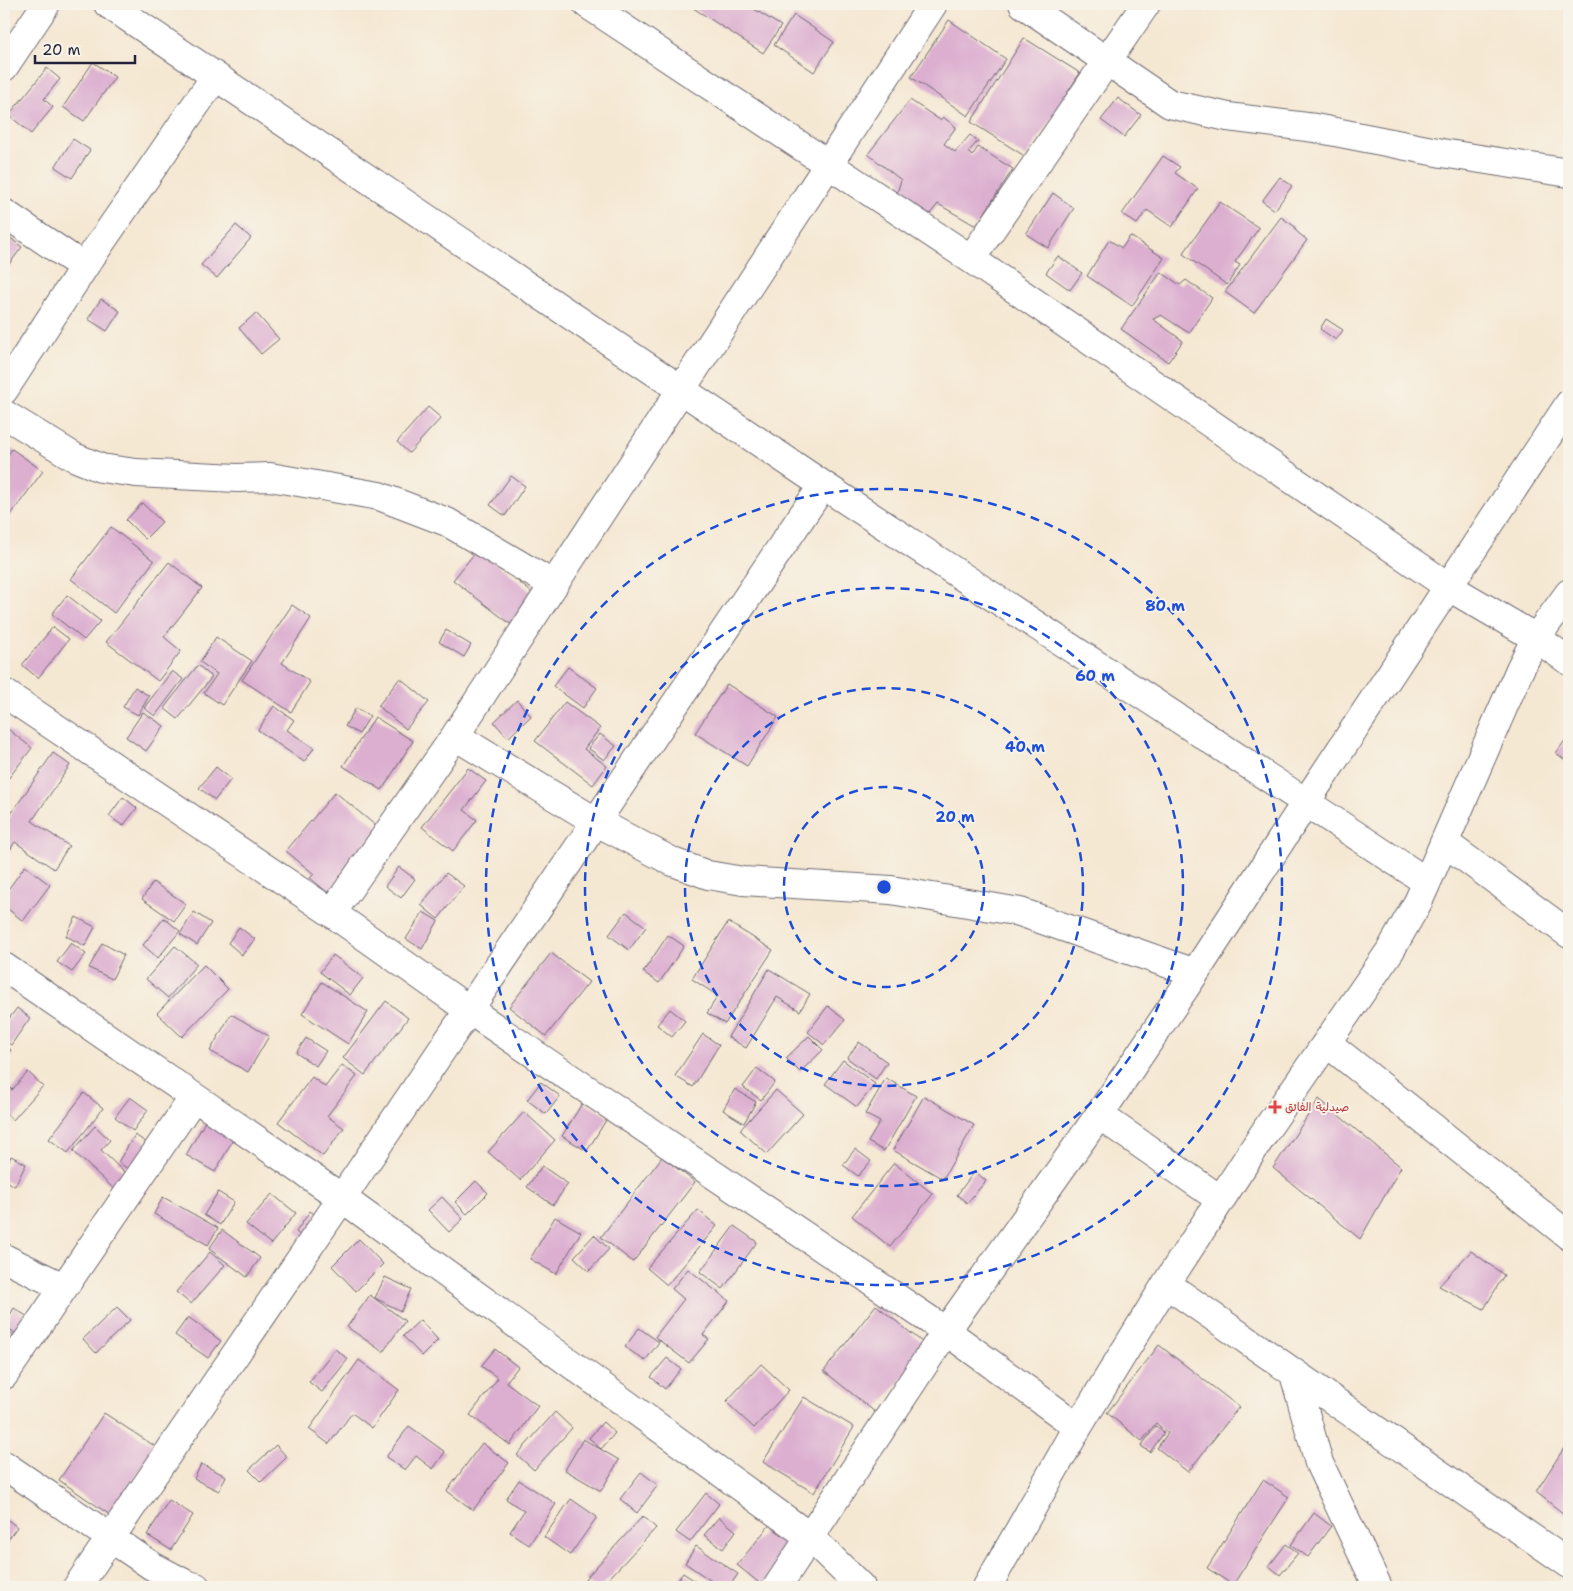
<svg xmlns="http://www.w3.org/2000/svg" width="1573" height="1591" font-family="'Shantell Sans','Playpen Sans Arabic',sans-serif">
	<rect width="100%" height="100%" fill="#f7f3e8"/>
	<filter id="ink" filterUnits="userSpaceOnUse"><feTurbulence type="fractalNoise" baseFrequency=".02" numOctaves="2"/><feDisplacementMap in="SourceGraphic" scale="10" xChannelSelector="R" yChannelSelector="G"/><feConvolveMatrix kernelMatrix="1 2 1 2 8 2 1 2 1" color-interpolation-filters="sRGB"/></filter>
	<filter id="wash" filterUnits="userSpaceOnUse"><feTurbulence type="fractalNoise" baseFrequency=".0096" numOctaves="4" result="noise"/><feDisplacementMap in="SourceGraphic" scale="20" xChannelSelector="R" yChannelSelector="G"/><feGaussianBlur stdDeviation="1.12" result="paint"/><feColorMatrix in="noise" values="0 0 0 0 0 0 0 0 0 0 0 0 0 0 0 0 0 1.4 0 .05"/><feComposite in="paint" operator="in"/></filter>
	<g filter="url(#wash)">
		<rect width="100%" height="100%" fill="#f5e8d3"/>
		<g id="blocks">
			<path fill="#dcafd0" d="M181 4H194L189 10Z
				M687 4H746L781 26 763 53Z
				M794 15 834 42 814 72 774 45Z
				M949 20 1006 59 968 116 911 77Z
				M1024 38 1080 73 1026 157 971 122Z
				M93 62 115 77 84 121 63 107Z
				M47 68 60 79 44 99 53 107 31 134 9 115Z
				M1118 98 1141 115 1124 137 1101 120Z
				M910 100 940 120 943 117 956 127 944 144 955 152 970 135 978 141 968 152 972 156 978 147 1013 169 976 226 938 204 930 214 897 193 901 180 868 154Z
				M73 139 90 150 72 178 55 167Z
				M1163 156 1180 167 1175 173 1198 189 1172 227 1147 210 1137 224 1122 214Z
				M1280 177 1292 186 1275 210 1262 201Z
				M1053 193 1074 208 1048 248 1026 234Z
				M1220 202 1259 228 1235 262 1240 265 1227 285 1183 254Z
				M1281 217 1294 226 1296 231 1307 240 1254 313 1225 292Z
				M236 225 251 238 217 278 201 265Z
				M4 233 22 247 4 271Z
				M1130 236 1164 258 1132 306 1087 276 1109 240 1122 248Z
				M1058 256 1082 273 1070 290 1046 273Z
				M1161 272 1180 285 1186 280 1212 298 1189 333 1161 315 1153 319 1183 341 1168 362 1121 329Z
				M101 299 120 311 107 331 88 319Z
				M256 313 279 339 261 354 239 328Z
				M1326 319 1343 330 1336 340 1320 329Z
				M428 407 441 418 409 453 397 442Z
				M12 449 43 471 4 524V460Z
				M511 476 525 486 505 516 490 505Z
				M142 503 162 522 145 539 126 520Z
				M111 527 154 561 114 613 71 579Z
				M478 549 536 596 513 626 453 580Z
				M169 562 202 588 164 637 181 651 158 681 106 642Z
				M67 595 100 621 84 640 52 614Z
				M292 605 311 618 282 663 310 682 291 712 242 680Z
				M53 627 69 639 38 678 22 665Z
				M446 630 471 645 464 657 439 642Z
				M216 637 252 661 222 705 204 693 217 674 200 662Z
				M198 665 212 677 178 719 164 708Z
				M568 667 597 688 583 708 553 686Z
				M172 671 183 679 155 716 144 708Z
				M400 678 429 702 406 729 378 706Z
				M727 684 778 717 747 766 695 733Z
				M135 687 149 696 138 715 123 707Z
				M517 700 531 716 508 738 494 722Z
				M565 702 600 728 584 749 607 766 593 785 535 741Z
				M274 706 294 720 287 730 314 748 304 762 258 730Z
				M356 708 370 716 359 734 345 726Z
				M143 712 164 726 146 751 126 737Z
				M375 717 413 741 382 790 343 766Z
				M4 726 32 748 4 784Z
				M600 734 616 746 604 760 588 748Z
				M1569 735V763L1556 753Z
				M53 753 70 765 32 821 69 846 54 869 15 842 4 859V824Z
				M216 767 231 779 215 800 199 788Z
				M468 768 486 781 464 810 477 820 453 851 422 827Z
				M335 792 381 830 328 893 310 878 314 874 286 851Z
				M123 797 137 808 123 826 109 816Z
				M25 866 50 885 23 921 4 906V895Z
				M399 867 415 879 401 898 385 886Z
				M446 873 464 886 438 919 421 905Z
				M153 882 186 904 174 921 142 899Z
				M194 912 211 923 197 945 180 934Z
				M423 912 438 921 422 949 406 939Z
				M626 912 646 927 629 950 609 935Z
				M76 917 95 927 85 946 66 936Z
				M164 918 180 931 158 958 143 945Z
				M728 922 773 950 725 1024 707 1013 718 996 692 979Z
				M239 927 255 939 242 955 228 943Z
				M668 935 684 946 659 983 643 972Z
				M71 943 86 954 72 972 57 962Z
				M102 943 124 955 112 979 89 968Z
				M175 946 197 964 168 998 146 979Z
				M551 953 589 982 546 1036 509 1007Z
				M333 955 363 978 350 995 320 972Z
				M204 965 228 989 182 1037 157 1013Z
				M769 969 810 994 800 1011 777 997 746 1048 728 1037Z
				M322 982 368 1012 348 1044 302 1014Z
				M386 1001 408 1018 365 1075 343 1058Z
				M828 1006 845 1020 824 1045 808 1032Z
				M17 1008 30 1018 11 1045 4 1040V1025Z
				M670 1009 685 1021 672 1037 657 1025Z
				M231 1014 269 1036 248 1072 210 1051Z
				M703 1034 719 1045 693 1087 675 1076Z
				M809 1036 823 1050 800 1072 786 1058Z
				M306 1038 326 1051 316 1066 296 1053Z
				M859 1042 887 1062 876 1079 847 1058Z
				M4 1045 11 1050 4 1061Z
				M843 1060 875 1084 857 1107 825 1084Z
				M342 1065 357 1076 327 1116 344 1128 323 1156 278 1122 312 1077 325 1087Z
				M757 1068 775 1082 761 1100 743 1087Z
				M28 1072 43 1086 13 1120 4 1112V1083L12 1090Z
				M886 1078 916 1096 884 1151 868 1142 880 1122 865 1114Z
				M541 1082 560 1096 546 1114 527 1100Z
				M735 1089 756 1102 744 1123 723 1110Z
				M776 1090 803 1114 767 1154 740 1130Z
				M84 1093 103 1108 68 1153 49 1139Z
				M924 1096 974 1125 943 1179 893 1150Z
				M130 1097 148 1110 133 1131 115 1117Z
				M1319 1099 1401 1167 1360 1239 1273 1168Z
				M583 1102 608 1117 587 1151 562 1136Z
				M524 1112 555 1140 520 1180 488 1152Z
				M205 1122 234 1138 215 1172 186 1155Z
				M95 1126 110 1140 101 1150 127 1175 114 1189 73 1151Z
				M135 1135 150 1145 132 1172 118 1162Z
				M855 1149 871 1161 858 1176 843 1165Z
				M11 1156 26 1164 15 1186 4 1180V1172Z
				M662 1157 695 1182 633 1262 601 1237Z
				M894 1163 933 1194 890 1247 852 1216Z
				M542 1166 568 1184 553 1205 527 1187Z
				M975 1171 986 1181 967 1203 957 1195Z
				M476 1181 488 1193 467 1214 455 1202Z
				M218 1192 234 1202 220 1225 204 1215Z
				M272 1194 296 1213 271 1244 246 1224Z
				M163 1197 218 1228 208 1245 154 1214Z
				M442 1197 463 1219 449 1232 428 1210Z
				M698 1210 717 1226 667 1285 647 1268Z
				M310 1211 323 1220 308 1241 296 1232Z
				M555 1217 581 1232 556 1274 530 1259Z
				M734 1226 757 1242 723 1289 700 1272Z
				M222 1230 260 1258 247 1277 209 1249Z
				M594 1235 609 1249 589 1271 574 1257Z
				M359 1239 383 1264 356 1291 332 1266Z
				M1471 1251 1504 1275 1484 1309 1439 1286Z
				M210 1252 225 1265 191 1304 176 1292Z
				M688 1269 729 1301 703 1335 709 1339 689 1363 655 1337 684 1299 672 1289Z
				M385 1277 411 1289 401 1311 375 1298Z
				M370 1295 405 1321 383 1352 347 1327Z
				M876 1305 927 1346 875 1412 824 1371Z
				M117 1307 130 1320 96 1353 83 1339Z
				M14 1308 31 1319 19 1336 4 1325Z
				M188 1317 221 1341 208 1358 175 1335Z
				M420 1320 438 1340 422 1356 403 1336Z
				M639 1328 659 1342 645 1361 625 1347Z
				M4 1329 20 1340 4 1363Z
				M1159 1345 1239 1407 1188 1472 1157 1448 1168 1433 1156 1423 1142 1441 1107 1413Z
				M335 1349 348 1359 322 1392 309 1382Z
				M495 1349 518 1367 506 1382 538 1406 510 1445 470 1415 498 1378 481 1366Z
				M667 1358 681 1369 665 1389 651 1377Z
				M359 1360 399 1390 372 1428 352 1413 329 1444 309 1429Z
				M761 1364 789 1390 754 1428 726 1402Z
				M804 1397 854 1427 814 1493 763 1462Z
				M555 1412 572 1428 534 1470 517 1455Z
				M104 1413 156 1447 110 1515 59 1480Z
				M603 1422 615 1433 601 1449 589 1438Z
				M409 1426 445 1452 433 1469 416 1456 405 1470 386 1457Z
				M1156 1426 1164 1433 1150 1452 1141 1446Z
				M583 1439 619 1460 601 1491 565 1470Z
				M1569 1440V1518L1536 1492Z
				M482 1443 509 1463 473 1510 447 1491Z
				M276 1445 287 1457 261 1482 249 1470Z
				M201 1464 226 1476 219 1491 194 1479Z
				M641 1472 658 1485 637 1513 620 1499Z
				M519 1480 556 1504 529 1545 510 1532 524 1511 506 1499Z
				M1263 1480 1289 1497 1233 1585 1207 1568Z
				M706 1493 719 1504 690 1542 676 1532Z
				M571 1499 597 1517 570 1555 544 1537Z
				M169 1500 193 1515 171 1550 147 1535Z
				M1314 1513 1331 1526 1308 1557 1291 1545Z
				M643 1516 656 1528 601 1587H594L585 1579Z
				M777 1516 811 1544 776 1587H754L758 1582 737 1565Z
				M4 1517 17 1527 4 1545Z
				M719 1517 736 1531 723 1549 704 1535Z
				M1286 1544 1298 1553 1280 1575 1269 1566Z
				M696 1546 738 1574 729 1587H720L685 1563Z
				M683 1573 704 1587H673Z"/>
		</g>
	</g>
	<g filter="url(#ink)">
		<use href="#blocks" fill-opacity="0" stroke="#6c6770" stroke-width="1"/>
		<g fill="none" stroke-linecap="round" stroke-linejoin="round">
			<defs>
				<path id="minor" d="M108 4 823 485 1427 882
					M1023 4 1170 104 1228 117 1315 128 1442 153 1569 173
					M4 67 46 4
					M4 213 84 267
					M971 259 1146 4
					M4 390 84 267 215 77
					M4 414 74 457 101 468 136 473 237 478 270 477 379 496 447 522 554 585
					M4 693 332 913 469 1010 946 1331 1078 1427
					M455 736 595 821 673 862 708 875 743 881 891 890 1020 912 1195 973
					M1445 843 1569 934
					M332 913 455 736 933 4
					M4 967 342 1198 810 1537 861 1587
					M1327 1043 1569 1236
					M1099 1115 1221 1200
					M4 1258 63 1287
					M1166 1284 1569 1564
					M1294 1374 1319 1463 1378 1587
					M4 1375 194 1097
					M4 1465 152 1566 186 1584 196 1587
					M77 1587 342 1198 823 485
					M777 1587 946 1331 1099 1115 1195 973 1306 802 1569 404
					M987 1587 1078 1427 1166 1284 1268 1127 1390 951 1418 902 1427 882 1520 669 1536 638 1569 661"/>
				<path id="tertiary" d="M587 4 971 259 1449 587 1536 638 1569 593"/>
			</defs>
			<use href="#minor" stroke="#6c6770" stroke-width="30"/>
			<use href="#tertiary" stroke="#6c6770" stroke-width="30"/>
			<use href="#minor" stroke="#fff" stroke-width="28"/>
			<use href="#tertiary" stroke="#fff" stroke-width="28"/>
		</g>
	</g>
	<g fill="none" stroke="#1d4ed8" stroke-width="2.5" stroke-dasharray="9 6">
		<circle cx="884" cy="887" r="100"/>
		<circle cx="884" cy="887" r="199"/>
		<circle cx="884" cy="887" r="299"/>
		<circle cx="884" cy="887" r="398"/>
	</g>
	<path fill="#e0444e" stroke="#f7f3e8" stroke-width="2" d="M1272.5 1099.5h5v5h5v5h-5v5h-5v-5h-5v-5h5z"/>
	<g text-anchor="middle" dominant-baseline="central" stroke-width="4" stroke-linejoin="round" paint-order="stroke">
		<g font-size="12" fill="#be3a42" stroke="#f7f3e8" text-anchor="start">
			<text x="1285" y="1107">صيدلية الفائق</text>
		</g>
	</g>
	<circle cx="884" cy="887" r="8" fill="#1d4ed8" stroke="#f7f3e8" stroke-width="2.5"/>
	<g font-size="15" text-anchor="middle" font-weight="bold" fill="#1d4ed8" stroke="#f7f3e8" stroke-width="4" stroke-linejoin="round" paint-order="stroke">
		<text x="1165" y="611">80 m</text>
		<text x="1095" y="681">60 m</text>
		<text x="1025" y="752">40 m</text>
		<text x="955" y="822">20 m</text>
	</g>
	<rect width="1573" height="1591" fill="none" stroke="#f7f3e8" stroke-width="20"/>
	<path d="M35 55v8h100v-8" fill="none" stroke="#22223b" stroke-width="2.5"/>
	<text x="42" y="55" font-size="15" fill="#22223b" stroke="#f7f3e8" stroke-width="4" paint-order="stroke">20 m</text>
</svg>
